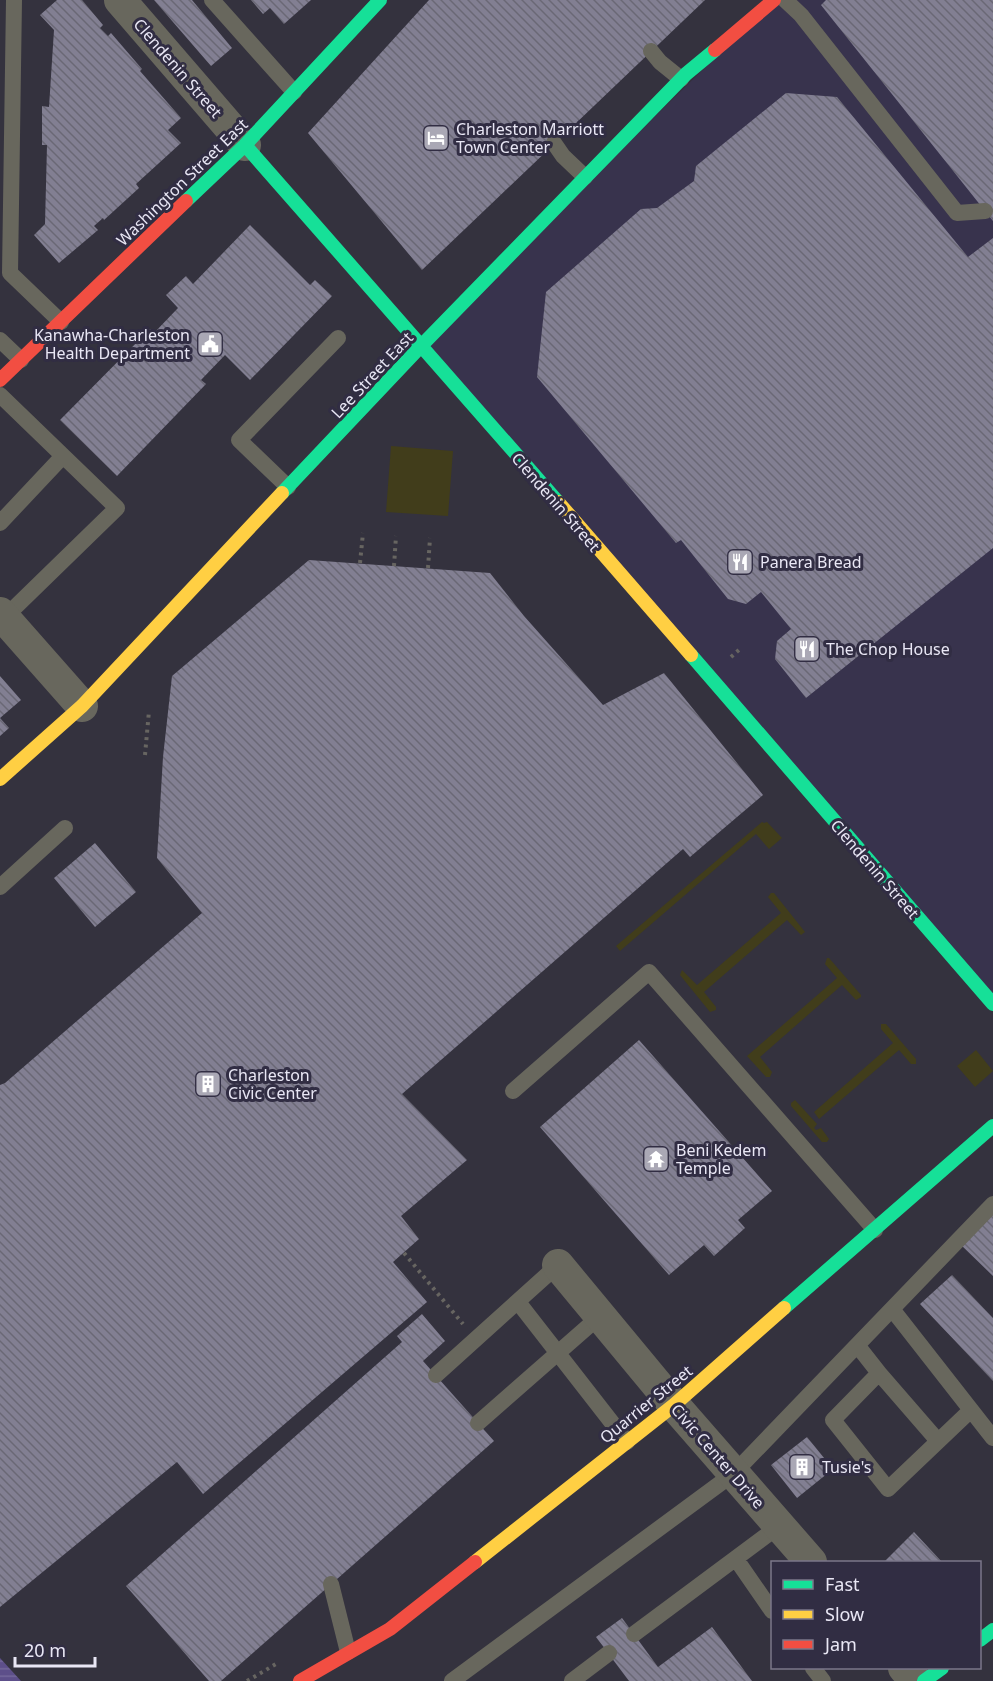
<svg xmlns="http://www.w3.org/2000/svg" width="993" height="1681" font-family="'Noto Sans',sans-serif">
	<defs>
		<pattern id="water-rules" width="6" height="5" patternUnits="userSpaceOnUse" patternTransform="scale(1.5)"><rect width="6" height="5" fill="#5d4f8a"/><path d="M0 2.5h6" fill="none" stroke="#74689b"/></pattern>
		<pattern id="building-back-hatch" width="6" height="6" patternUnits="userSpaceOnUse" patternTransform="scale(1.5)"><rect width="6" height="6" fill="#827f92"/><path d="M-1 5l2 2M0 0l6 6M5-1l2 2" fill="none" stroke="#6a6875"/></pattern>
	</defs>
	<rect width="100%" height="100%" fill="#34323e"/>
	<path fill="#38334d" d="M774 0H993V1004L422 345Z"/>
	<path fill="#413d1b" d="M391 446 453 451 448 516 386 512Z
		M762 822 764 823 767 822 782 838 769 849 756 834 620 951 616 946Z
		M771 893H774L805 932 801 935 787 920 704 992 716 1007V1010L710 1012 680 975 682 970 697 985 781 913 768 897Z
		M827 958H829L861 995V997L856 1000 842 985 760 1057 772 1072 770 1077H766L747 1056 837 978 825 964Z
		M881 1024H886L916 1059V1064H911L899 1050 819 1119 814 1112 893 1043 881 1029Z
		M976 1050 993 1071 975 1087 957 1066Z
		M795 1100 817 1124 814 1128 816 1130 821 1128 829 1139 827 1142H822L791 1106V1103Z"/>
	<path fill="url(#water-rules)" d="M0 1658 21 1681H0Z"/>
	<path fill="url(#building-back-hatch)" d="M57 0H82L103 25 100 28 108 36 111 33 142 69 140 71 181 118 168 130 181 143 136 184 139 188 104 220 103 218 94 226 98 230 59 263 34 235 45 224 47 145H42V106L49 107 54 30 40 15Z
		M154 0H192L232 48 211 66Z
		M251 0H311L284 24 270 8 263 14Z
		M429 0H705L422 270 308 133Z
		M826 0H993V221L821 5Z
		M786 93 837 97 968 257 993 238V548L806 698 775 659 777 641 791 629 761 592 746 604 728 599 681 540 676 543 537 377 546 292 641 209 657 208 694 181 696 166Z
		M250 225 310 285 315 280 332 296 250 380 225 355 201 380 206 384 117 476 60 420 150 329 154 333 178 308 166 295 186 276 193 284Z
		M309 560 490 573 524 616 603 705 664 673 763 795 690 857 683 849 402 1094 467 1160 401 1216 419 1239 393 1262 427 1302 203 1494 177 1462 0 1607V1085L5 1083 202 913 157 858 163 757 172 676Z
		M0 676 21 700 0 718 9 728 0 736Z
		M95 843 136 892 95 927 54 878Z
		M639 1040 772 1191 738 1220 745 1228 714 1256 704 1245 669 1275 540 1127Z
		M993 1209V1276L959 1243Z
		M952 1275 993 1318V1381L920 1304Z
		M422 1314 445 1341 423 1361 494 1441 221 1681H209L126 1586 402 1342 397 1336Z
		M807 1437 833 1469 797 1498 771 1465Z
		M914 1532 942 1562H884Z
		M622 1618 658 1667 712 1627 752 1681H629L596 1637Z"/>
	<g fill="none" stroke-linecap="round" stroke-linejoin="round">
		<path stroke="#676561" stroke-width="4" stroke-dasharray="3 4.5" stroke-linecap="butt" d="M360 563 363 533
			M394 566 396 536
			M428 568 430 538
			M731 657 740 649
			M145 755 149 711
			M404 1253 463 1324
			M247 1681 276 1664"/>
		<path stroke="#68675d" stroke-width="16" d="M14 0 10 273 61 322
			M212 0 294 92
			M785 0 801 15 957 213 985 211
			M651 51 660 62 681 79
			M554 143 563 156 585 177
			M0 340 21 360
			M0 395 117 508 4 618
			M288 487 239 440 338 338
			M0 523 63 456
			M0 887 65 828
			M513 1091 649 972 875 1230
			M518 1302 627 1442
			M892 1309 993 1438
			M857 1345 879 1373
			M436 1375 558 1265
			M478 1423 600 1316
			M938 1441 879 1373 833 1420 888 1489 971 1410
			M736 1559 772 1611
			M331 1584 348 1652
			M634 1634 779 1526
			M813 1668 823 1681
			M452 1681 733 1474 993 1204
			M572 1681 609 1653"/>
		<path stroke="#68675d" stroke-width="32" d="M120 0 245 145
			M0 613 82 706
			M558 1265 674 1405 811 1562
			M904 1668 916 1681"/>
		<path stroke="#16e098" stroke-width="14" d="M245 145 558 502
			M186 201 245 145 380 0
			M282 493 422 345 686 74 715 50
			M691 655 993 1004
			M784 1308 993 1126
			M980 1640 993 1630
			M924 1681 942 1668"/>
		<path stroke="#ffcf43" stroke-width="14" d="M558 502 691 655
			M0 779 82 706 282 493
			M475 1562 674 1405 784 1308"/>
		<path stroke="#f24e42" stroke-width="14" d="M715 50 774 0
			M0 380 186 201
			M300 1681 390 1629 475 1562"/>
	</g>
	<defs>
		<symbol id="hotel-square" viewBox="-11 -11 22 22"><rect x="-9" y="-9" width="18" height="18" rx="4" fill="#aaa8b5" stroke="#312d43"/><path d="M-6-4.5h1.5V1H6V5H4.5V3h-9V5H-6ZM-4 0a1.8 1.8 0 1 1 3.6 0ZM.5 0V-2.5h3Q6-2.5 6 0Z" fill="#fff"/></symbol>
		<symbol id="civic-square" viewBox="-11 -11 22 22"><rect x="-9" y="-9" width="18" height="18" rx="4" fill="#aaa8b5" stroke="#312d43"/><path d="M-.6-6.5H3V-4.5H.6V-3L4-1V1h2V6H-6V1h2V-1L-.6-3ZM-1.2 2.5V6h2.4V2.5Z" fill="#fff"/></symbol>
		<symbol id="restaurant-square" viewBox="-11 -11 22 22"><rect x="-9" y="-9" width="18" height="18" rx="4" fill="#aaa8b5" stroke="#312d43"/><path d="M-5-6h1v4h1v-4h1v4h1v-4h1v5L-1.5 .5V6h-2V.5L-5-1ZM5-6V6H3V1.5H1.5Q1.5-4 5-6Z" fill="#fff"/></symbol>
		<symbol id="building-square" viewBox="-11 -11 22 22"><rect x="-9" y="-9" width="18" height="18" rx="4" fill="#aaa8b5" stroke="#312d43"/><path d="M-4-6H4V6H1V3H-1V6H-4ZM-2.5-4.3h1.7v1.8h-1.7ZM.8-4.3h1.7v1.8H.8ZM-2.5-1h1.7V.8h-1.7ZM.8-1h1.7V.8H.8Z" fill="#fff"/></symbol>
		<symbol id="temple-square" viewBox="-11 -11 22 22"><rect x="-9" y="-9" width="18" height="18" rx="4" fill="#aaa8b5" stroke="#312d43"/><path d="M0-6L5-2H3V0L6.5 2.5H4V6H1.5V3h-3V6H-4V2.5H-6.5L-3 0V-2H-5Z" fill="#fff"/></symbol>
	</defs>
	<g fill-rule="evenodd">
		<use href="#hotel-square" x="421" y="123" width="30" height="30"/>
		<use href="#civic-square" x="195" y="329" width="30" height="30"/>
		<use href="#restaurant-square" x="725" y="547" width="30" height="30"/>
		<use href="#restaurant-square" x="792" y="634" width="30" height="30"/>
		<use href="#building-square" x="193" y="1069" width="30" height="30"/>
		<use href="#temple-square" x="641" y="1144" width="30" height="30"/>
		<use href="#building-square" x="787" y="1452" width="30" height="30"/>
	</g>
	<g text-anchor="middle" dominant-baseline="central" stroke-width="6" stroke-linejoin="round" paint-order="stroke">
		<g font-size="16" fill="#e9e7f5" stroke="#312d43">
			<text transform="translate(178 68) rotate(49)">Clendenin Street</text>
			<text transform="translate(182 182) rotate(-44)">Washington Street East</text>
			<text transform="translate(372 375) rotate(-47)">Lee Street East</text>
			<text transform="translate(556 502) rotate(49)">Clendenin Street</text>
			<text transform="translate(875 869) rotate(49)">Clendenin Street</text>
			<text transform="translate(646 1404) rotate(-39)">Quarrier Street</text>
			<text transform="translate(718 1456) rotate(49)">Civic Center Drive</text>
		</g>
		<g font-size="16" fill="#e9e7f5" stroke="#312d43" text-anchor="start">
			<text x="456" y="129">Charleston Marriott<tspan x="456" dy="18">Town Center</tspan></text>
			<text x="190" y="335" text-anchor="end">Kanawha-Charleston<tspan x="190" dy="18">Health Department</tspan></text>
			<text x="760" y="562">Panera Bread</text>
			<text x="826" y="649">The Chop House</text>
			<text x="228" y="1075">Charleston<tspan x="228" dy="18">Civic Center</tspan></text>
			<text x="676" y="1150">Beni Kedem<tspan x="676" dy="18">Temple</tspan></text>
			<text x="822" y="1467">Tusie's</text>
		</g>
	</g>
	<rect x="771" y="1561" width="210" height="108" fill="#312d43" stroke="#7b778a" stroke-width="1.5"/>
	<rect x="783" y="1580" width="30" height="9" fill="#16e098" stroke="#7b778a" stroke-width="1.5"/>
	<text x="825" y="1591" font-size="18" fill="#e9e7f5">Fast</text>
	<rect x="783" y="1610" width="30" height="9" fill="#ffcf43" stroke="#7b778a" stroke-width="1.5"/>
	<text x="825" y="1621" font-size="18" fill="#e9e7f5">Slow</text>
	<rect x="783" y="1640" width="30" height="9" fill="#f24e42" stroke="#7b778a" stroke-width="1.5"/>
	<text x="825" y="1651" font-size="18" fill="#e9e7f5">Jam</text>
	<path d="M15 1657v9h80v-9" fill="none" stroke="#e9e7f5" stroke-width="3"/>
	<text x="24" y="1657" font-size="18" fill="#e9e7f5" stroke="#312d43" stroke-width="4.5" paint-order="stroke">20 m</text>
</svg>
